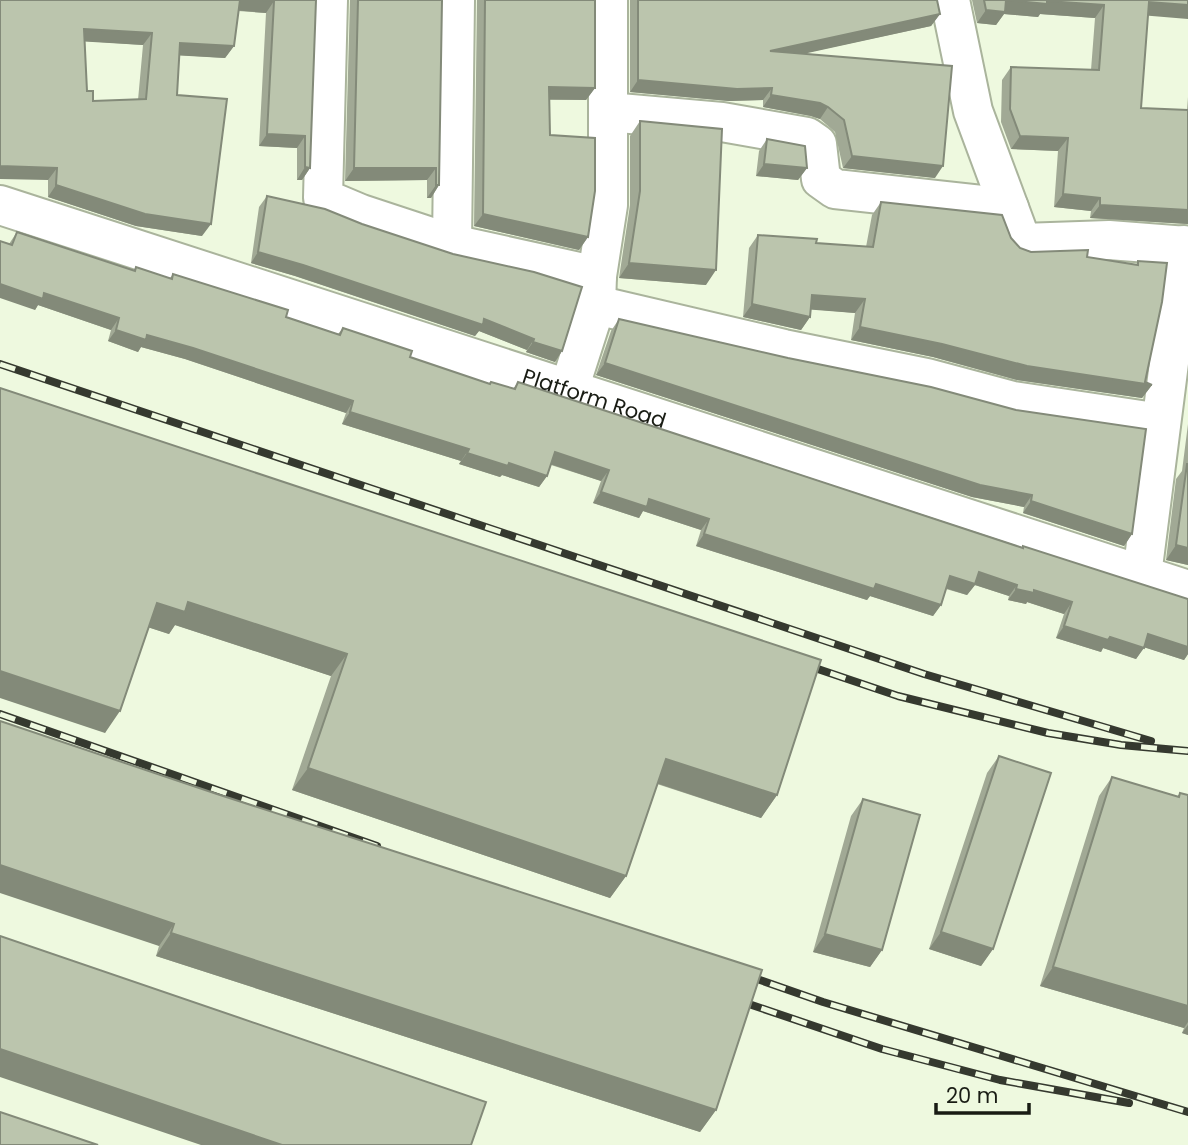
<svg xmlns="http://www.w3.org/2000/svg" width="1188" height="1145" font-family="Poppins,sans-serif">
	<rect width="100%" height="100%" fill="#eef9df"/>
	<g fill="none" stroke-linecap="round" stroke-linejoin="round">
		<defs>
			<g id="minor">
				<path d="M328 0 323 198 361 214 452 244 597 276"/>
				<path d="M950 0 973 111 1022 243 1109 240 1188 246"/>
				<path d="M608 112 722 122 807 137 817 144 821 179 835 189 1009 208"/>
				<path id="s1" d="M0 205 1188 590"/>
				<path d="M452 244 455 0"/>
				<path d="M596 305 784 349 927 378 1013 401 1161 423"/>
				<path d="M569 389 596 305 597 276 608 205V0"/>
				<path d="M1142 575 1184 245"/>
			</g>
		</defs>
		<use href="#minor" stroke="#aab49c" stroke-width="42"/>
		<use href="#minor" stroke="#fff" stroke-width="38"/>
		<defs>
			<path id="rail" d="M0 364 924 674 1151 741
				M800 663 898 696 1048 733 1121 745 1188 751
				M0 714 377 846
				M740 973 823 1002 1188 1112
				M731 998 882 1049 1000 1080 1129 1103"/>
		</defs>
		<use href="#rail" stroke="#35392f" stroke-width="8"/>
		<use href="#rail" stroke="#eef9df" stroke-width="5" stroke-dasharray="16" stroke-linecap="butt"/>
	</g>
	<path fill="#a1a995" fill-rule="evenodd" d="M0 0H316L310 168 302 180H297V148L259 146 266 13 238 11 234 46 225 58 179 55 177 95 202 236 136 226 48 197V180ZM85 41 143 45 138 100 93 101 87 91Z
		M350 0H442L439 185 431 198H427V180L345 181Z
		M477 0H595V88L586 100H549L550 135 588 237 579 250 474 226Z
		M630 0H937L940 14 931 26 805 53 935 178 843 168 835 132 820 119 811 116 763 107V100L729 101 630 92Z
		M972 0H1188L1148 15 1141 108 1187 110 1188 97V224L1090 218 1091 211 1054 207 1058 151 1011 149 1001 122 1002 80 1011 67 1091 70 1095 18 1040 14 1038 17 1004 14 996 25 977 23Z
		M640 121 706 285 619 278 630 205V136Z
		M767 139 807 168 798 180 756 176 759 151Z
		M267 196 562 351 555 362 526 352 527 350 479 331 475 336 295 276 251 263 259 207Z
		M881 202 1011 238 1020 248 1031 252 1087 257 1136 265 1138 261 1145 382 1152 385 1142 398 1017 380 933 357 851 340 855 313 811 309 810 317 801 330 743 317 749 248 758 235 816 243 866 247 872 215Z
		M17 232 133 271 136 267 170 278 173 274 286 317 338 334 343 328 410 357 489 384 513 389 518 382 1022 547 1023 546 1188 599V654L1184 660 1144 647 1136 659 1103 648 1101 652 1056 638 1064 614 1027 602 1026 604 1008 600 1009 596 975 585 967 595 946 589 941 605 933 616 870 596 867 600 696 546 701 530 643 511 639 518 593 503 601 481 551 465 547 476 539 487 502 475 500 477 459 464 461 461 342 424 346 413 185 359 141 347 138 352 108 341 111 330 38 305 35 310 9 244Z
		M619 319 1132 534 1124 546 1023 513 1024 507 972 497 596 375 611 331Z
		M0 388 777 795 761 818 657 784 626 876 610 898 292 790 331 676 175 625 169 634 148 627 105 733Z
		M1188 424V565L1166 560 1176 479 1182 471Z
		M0 721 716 1110 700 1132 156 956 159 946Z
		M999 756 993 949 981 966 929 949 987 773Z
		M1112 777 1177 797 1180 793 1188 795V1035L1182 1033 1184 1028 1040 986 1099 796Z
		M863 799 882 950 870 967 813 952 851 816Z"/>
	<path fill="#838a79" d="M239 0H263L274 1 266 13 232 10Z
		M1006 0 1047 1 1104 5 1095 18 1040 14 1038 17 1004 14 996 25 977 23 986 10Z
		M1149 2 1188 5V19L1140 15Z
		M940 14 931 26 762 63 770 51Z
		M84 29 152 33 143 45 76 41Z
		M180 43 234 46 225 58 171 55Z
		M638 80 772 88 763 100 729 101 630 92Z
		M549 87 595 88 586 100 541 99Z
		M771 95 820 103 828 107 820 119 811 116 763 107Z
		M267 134 305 136 297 148 259 146Z
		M1020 136 1068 138 1058 151 1011 149Z
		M852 156 943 166 935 178 843 168Z
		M764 164 807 168 798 180 756 176Z
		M0 166 57 168 48 180 0 179Z
		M305 167 310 168 302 180H297Z
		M354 168H436L427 180 345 181Z
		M56 185 211 224 202 236 136 226 48 197Z
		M436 185H439L431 198H427Z
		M1063 194 1100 198 1091 211 1054 207Z
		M1100 205 1188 210V224L1090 218Z
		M483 214 588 237 579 250 474 226Z
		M258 252 484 319 534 339 527 350 479 331 475 336 295 276 251 263Z
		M629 263 716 270 706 285 619 278Z
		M0 284 44 293 119 318 111 330 38 305 35 310 0 298Z
		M812 295 865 299 855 313 803 309Z
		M752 304 810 317 801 330 743 317Z
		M860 327 1152 385 1142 398 1017 380 933 357 851 340Z
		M116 330 147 335 193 348 353 401 346 413 185 359 141 347 138 352 108 341Z
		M533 342 562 351 555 362 526 352Z
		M605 363 1032 495 1024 507 972 497 596 375Z
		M350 412 469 449 461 461 342 424Z
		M555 452 609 470 601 481 547 463Z
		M467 453 509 463 547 476 539 487 502 475 500 477 459 464Z
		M601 492 649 499 709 519 701 530 643 511 639 518 593 503Z
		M1031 501 1132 534 1124 546 1023 513Z
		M704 534 876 584 941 605 933 616 870 596 867 600 696 546Z
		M1176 545 1188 548V565L1166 560Z
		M979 572 1017 585 1009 596 975 585 967 595 942 587 950 576Z
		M1016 589 1034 590 1072 602 1064 614 1027 602 1026 604 1008 600Z
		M188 602 347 654 331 676 175 625 169 634 141 625 157 603Z
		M1064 626 1110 637 1144 648 1136 659 1103 648 1101 652 1056 638Z
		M1148 634 1188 647V654L1184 660 1140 646Z
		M0 671 120 711 105 733 0 698Z
		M666 759 777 795 761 818 650 781Z
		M308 768 626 876 610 898 292 790Z
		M0 865 174 924 159 946 0 893Z
		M941 932 993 949 981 966 929 949Z
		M171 933 716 1110 700 1132 156 956Z
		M825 934 882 950 870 967 813 952Z
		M1053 967 1188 1006V1022L1184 1028 1040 986Z
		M1188 1025V1035L1182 1033Z
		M0 1049 282 1145H201L0 1077Z"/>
	<path fill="#bbc5ad" stroke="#838a79" stroke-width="2" fill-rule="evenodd" d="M0 0H240L234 46 180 43 177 95 227 99 211 224 145 214 56 185 57 168 0 166ZM84 29 152 33 146 99 93 101V91H87Z
		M263 0H316L310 168 305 167V136L267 134 274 1Z
		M358 0H442L439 185H436V168H354Z
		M485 0H595V88L549 87 550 135 595 138V191L588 237 483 214Z
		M638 0H937L940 14 770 51 952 66 943 166 852 156 844 120 828 107 820 103 771 95 772 88 737 89 638 80Z
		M984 0H1188V5L1149 2 1141 108 1188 110V210L1100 205V198L1063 194 1068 138 1020 136 1010 109 1011 67 1099 70 1104 5 1047 1V4L1006 0 1005 12 986 10Z
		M640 121 722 129 716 270 629 263 640 191Z
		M767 139 805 146 807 168 764 164Z
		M267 196 325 209 362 224 453 254 534 272 582 287 562 351 533 342 534 339 484 319 483 325 303 265 258 252Z
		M881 202 1002 215 1011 238 1020 248 1031 252 1088 250 1087 257 1138 265V261L1167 263 1162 302 1145 382 1152 385 1027 366 942 344 860 327 865 299 812 295 810 317 752 304 758 235 817 239 816 243 873 247Z
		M17 232 135 271 136 267 172 279 173 274 288 310 286 317 340 335 343 328 412 351 410 357 490 384 491 382 515 389 518 382 1023 548V546L1188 599V647L1148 634 1144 648 1110 637 1108 640 1064 626 1072 602 1034 590V593L1016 589 1017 585 979 572 975 584 950 576 941 605 876 584 874 589 704 534 709 519 649 499 647 507 601 492 609 470 555 452 547 476 509 463 508 466 467 453 469 449 350 412 353 401 193 348 147 335 146 340 116 330 119 318 44 293 43 299 0 284V241L12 245Z
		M619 319 788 358 931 387 1016 410 1146 429 1132 534 1031 501 1032 495 980 485 605 363Z
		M0 388 821 660 777 795 666 759 626 876 308 768 347 654 188 602 185 612 157 603 120 711 0 671Z
		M1187 464H1188V548L1176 545Z
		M0 721 217 794 762 970 716 1110 171 933 174 924 0 865Z
		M999 756 1051 773 993 949 941 932Z
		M1112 777 1179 797 1180 793 1188 795V1006L1053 967Z
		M863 799 920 815 882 950 825 934Z
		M0 936 486 1102 471 1145H282L0 1049Z
		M0 1112 98 1145H0Z"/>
	<g text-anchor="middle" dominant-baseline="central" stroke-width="5" stroke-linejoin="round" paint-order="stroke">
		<g font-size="21" fill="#191c14" stroke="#eef9df">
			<text stroke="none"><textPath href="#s1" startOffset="625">Platform Road</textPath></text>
		</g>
	</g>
	<path d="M936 1103v10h93v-10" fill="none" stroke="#191c14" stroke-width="3.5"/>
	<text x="946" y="1103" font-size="21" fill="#191c14" stroke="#eef9df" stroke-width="5" paint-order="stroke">20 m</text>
</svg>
